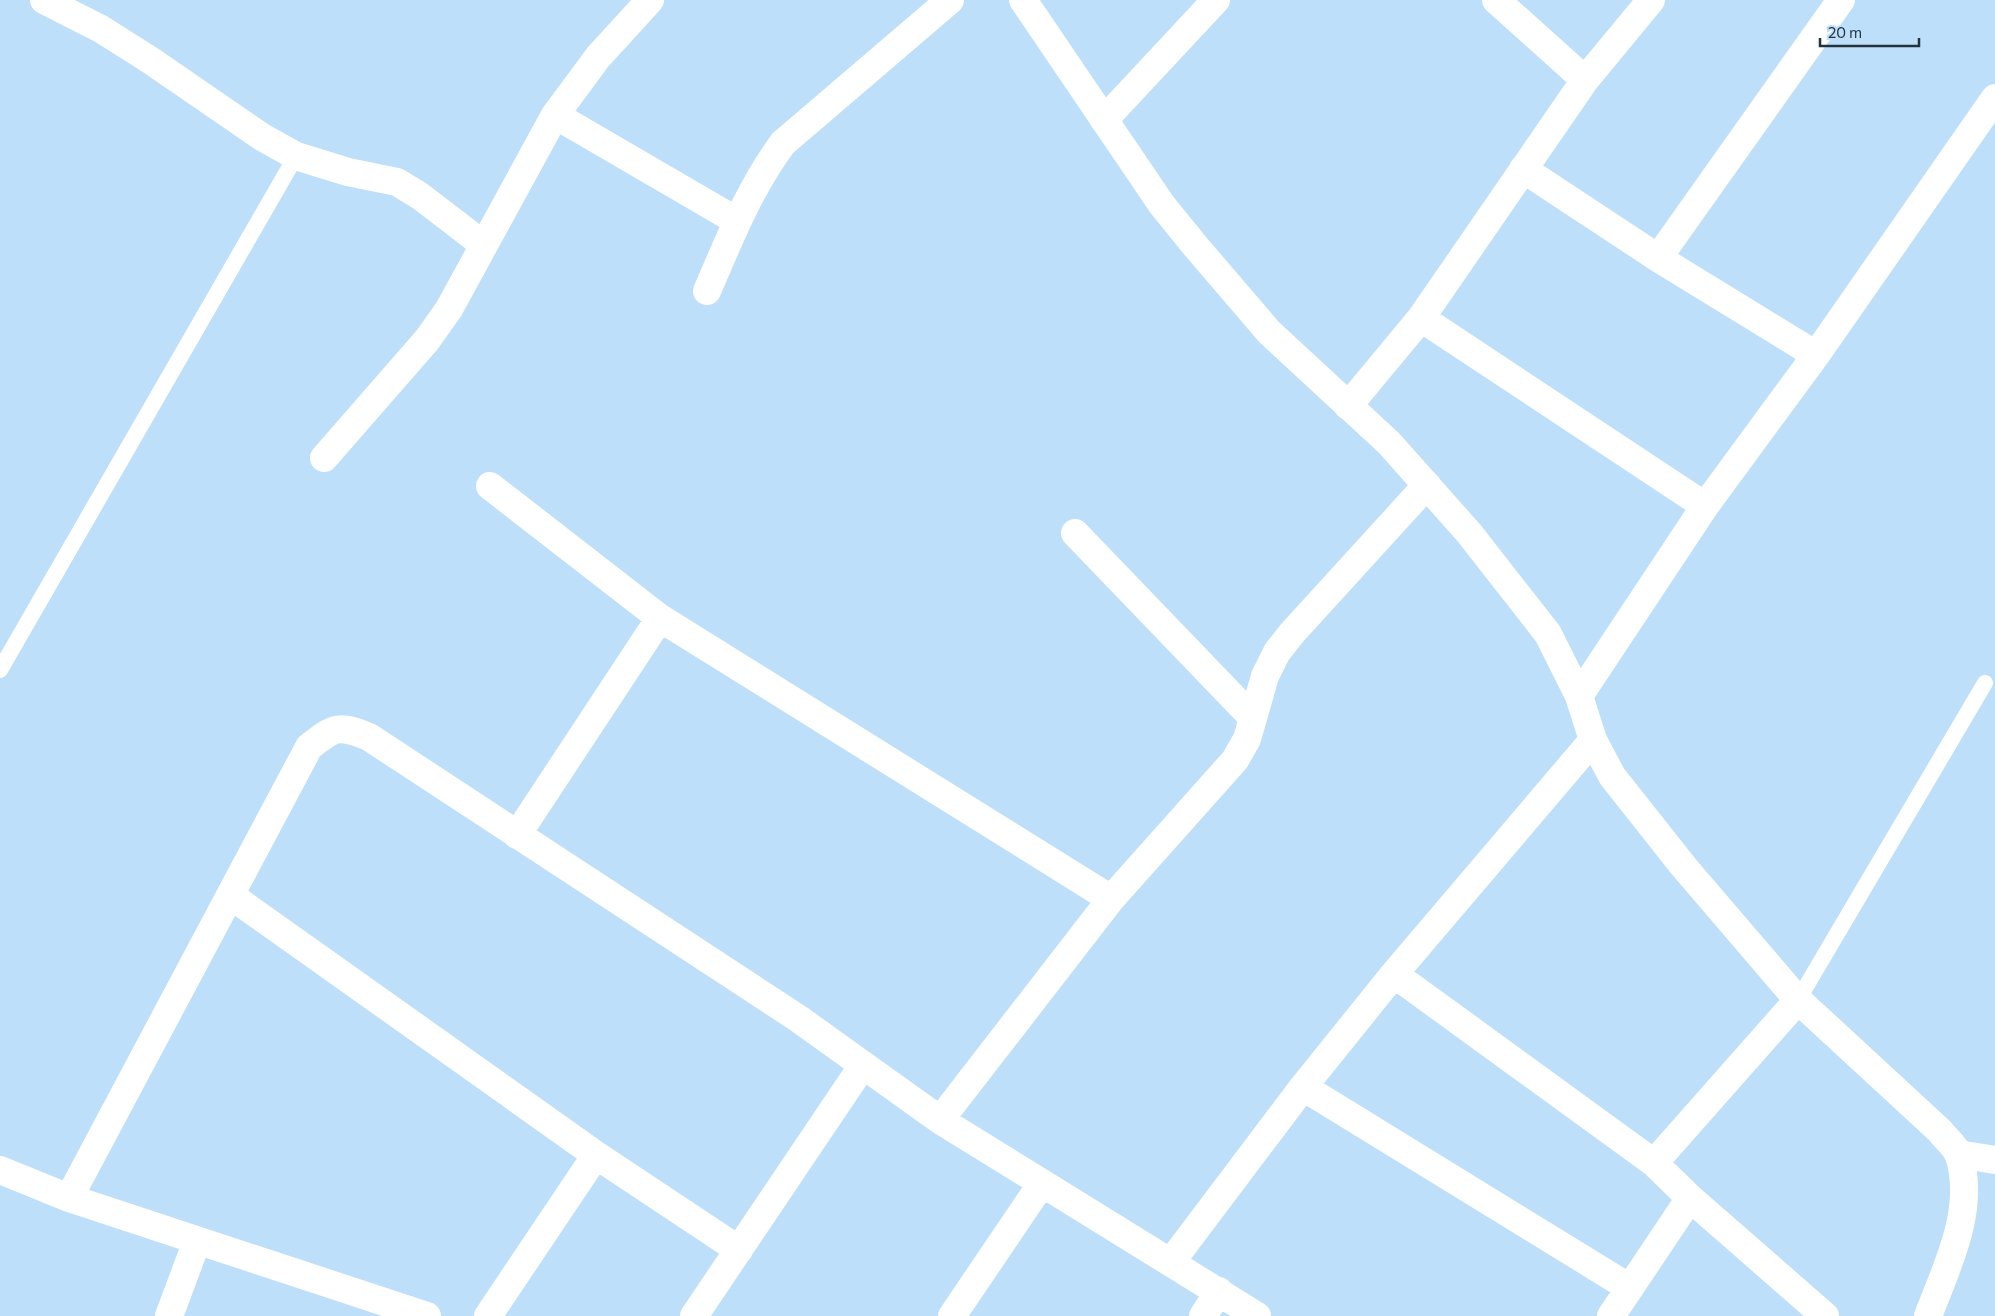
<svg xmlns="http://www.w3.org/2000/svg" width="1995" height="1316" font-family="Commissioner,sans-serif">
	<rect width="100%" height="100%" fill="#bedff9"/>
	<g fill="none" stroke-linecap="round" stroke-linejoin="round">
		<path stroke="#fff" stroke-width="16" d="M0 670 296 156
			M1798 1000 1985 683"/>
		<path stroke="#fff" stroke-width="28" d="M44 0 101 29 150 60 262 137 296 156 348 172 397 182 420 196 484 245
			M1496 0 1585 80
			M555 115 737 221
			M1104 120 1216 0
			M1523 169 1658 258 1816 355
			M1658 258 1841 0
			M707 291C729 240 750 187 783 143L950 0
			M1421 318 1705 506
			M1348 406 1421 318 1585 80 1651 0
			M324 458 427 340 449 309 555 115 598 57 650 0
			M490 486 660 618 1111 899
			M1075 533 1252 717
			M1579 696 1705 506 1816 355 1995 98
			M517 835 660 618
			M230 895 596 1155 739 1250
			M1394 974 1654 1163 1690 1198 1825 1316
			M1303 1087 1630 1288
			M940 1120 1111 899 1235 760 1247 739 1265 676 1277 652 1292 633 1427 485
			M1958 1154 1995 1160
			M1654 1163 1798 1000
			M0 1170 69 1198 427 1316
			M69 1198 309 747C334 727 339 724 369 737L799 1019 940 1120 1257 1316
			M1171 1262 1303 1087 1394 974 1593 740
			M169 1316 197 1241
			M488 1316 596 1155
			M694 1316 863 1065
			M952 1316 1042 1183
			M1203 1316 1219 1291
			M1611 1316 1690 1198"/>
		<path stroke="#fff" stroke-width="28" d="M1023 0 1162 205 1197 248 1269 332 1389 443 1469 533 1548 634 1579 696 1593 740 1612 776 1684 867 1798 1000 1940 1131C1945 1138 1956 1147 1959 1155 1976 1210 1947 1266 1928 1316"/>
	</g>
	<path d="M1820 38v8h99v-8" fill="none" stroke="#22333f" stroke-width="2.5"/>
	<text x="1828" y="38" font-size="15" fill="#22333f" stroke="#bedff9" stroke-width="4" paint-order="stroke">20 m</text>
</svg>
